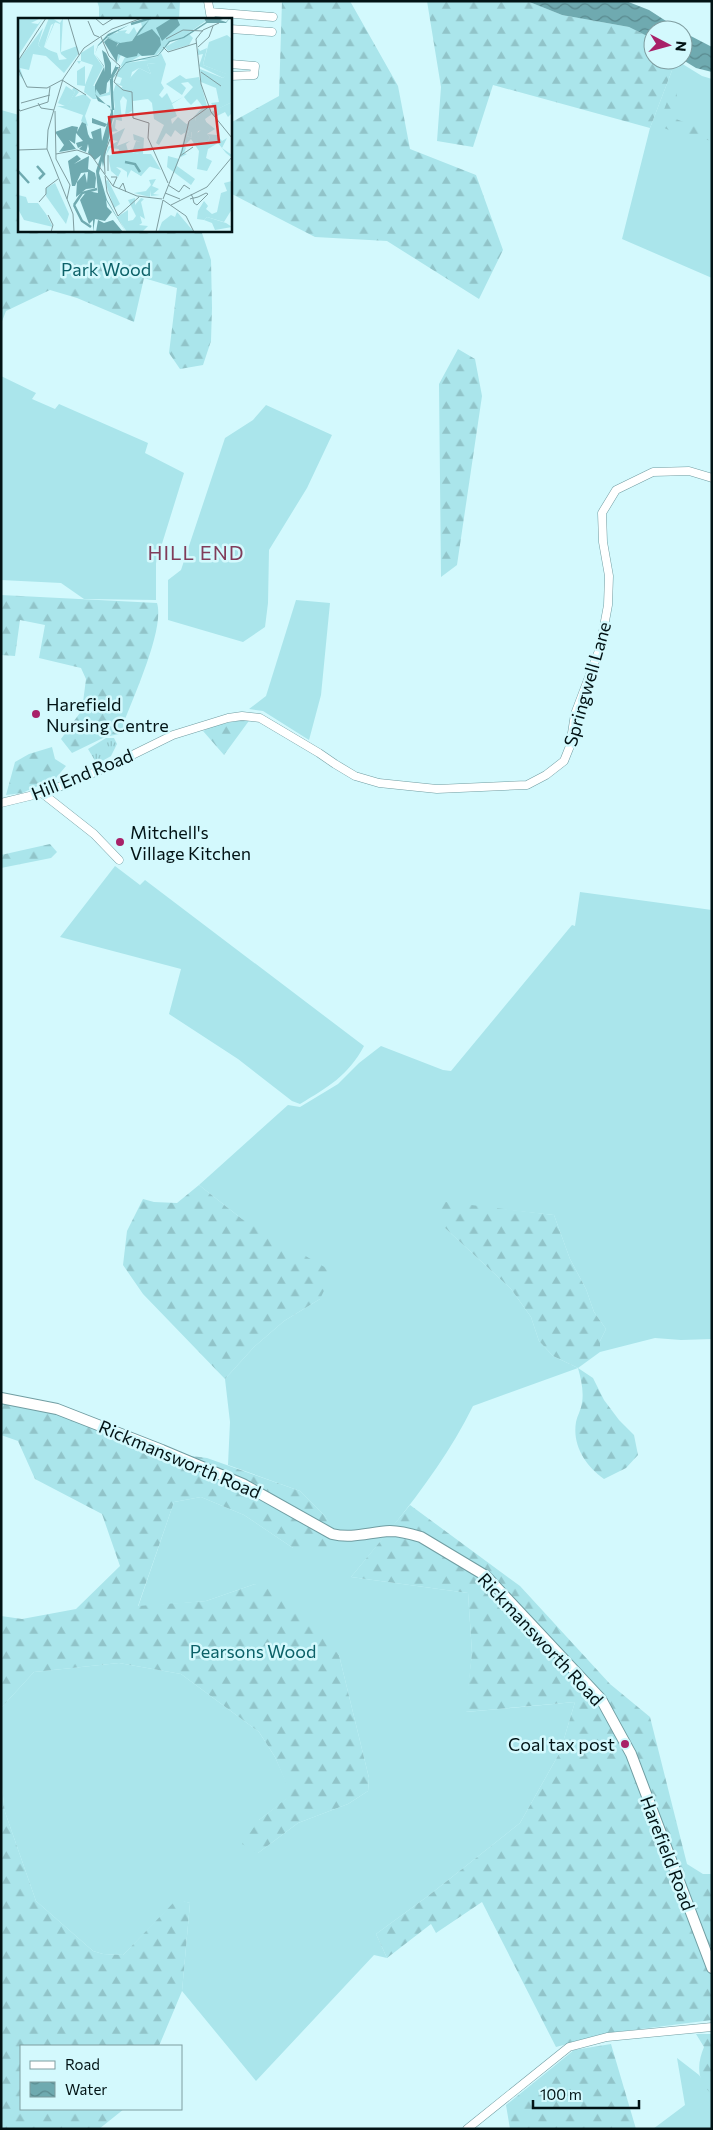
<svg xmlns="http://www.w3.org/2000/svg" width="713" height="2130" font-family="Commissioner,sans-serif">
	<defs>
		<pattern id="forest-firs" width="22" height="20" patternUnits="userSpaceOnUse" patternTransform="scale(1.25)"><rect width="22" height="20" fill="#aae5eb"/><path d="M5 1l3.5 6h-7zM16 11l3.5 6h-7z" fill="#91c4c9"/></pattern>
		<pattern id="park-tufts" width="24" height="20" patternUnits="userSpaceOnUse" patternTransform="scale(1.25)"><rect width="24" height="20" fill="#aae5eb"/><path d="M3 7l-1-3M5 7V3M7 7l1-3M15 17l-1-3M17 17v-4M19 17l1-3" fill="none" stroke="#91c4c9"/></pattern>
		<pattern id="water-waves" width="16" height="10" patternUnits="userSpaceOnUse" patternTransform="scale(1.25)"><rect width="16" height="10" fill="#6faab0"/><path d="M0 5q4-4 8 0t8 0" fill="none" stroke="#59898e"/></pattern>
	</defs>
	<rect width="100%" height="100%" fill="#d3f9fd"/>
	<path fill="#aae5eb" d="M676 60 702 76 712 79V278L622 239 650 128Z
		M1 376 36 393 32 399 55 409 59 404 148 443 145 453 184 473 156 563V600L84 599 61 583 1 580Z
		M266 405 332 435 307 488 269 550 268 603 265 627 243 642 168 620V580L181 570 225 438 253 420Z
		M296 600 330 603 321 695 309 740 263 711 249 709 266 696Z
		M115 866 140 885 145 880 364 1046C348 1076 328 1087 300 1104L292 1101 238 1059 169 1014 181 969 60 937Z
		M580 892 712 910V1339L681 1340 655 1338 600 1352V1341L606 1329 594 1312 586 1289 570 1259 554 1215 479 1207 445 1228 511 1289 531 1317 539 1341 553 1356 578 1368 473 1406C442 1469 396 1523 351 1577L468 1593 472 1653 466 1712 575 1702 560 1752 520 1823 428 1896 376 1934 387 1958 374 1955 256 2081 182 1991 190 1903 177 1900 123 1955 103 1954 93 1951 36 1901 5 1812 1 1780V1708L34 1672 119 1663 181 1674 259 1732 275 1757 292 1795 259 1820 258 1853 298 1823 348 1804 368 1791 369 1778 339 1655 255 1584 206 1601 138 1607 174 1502 201 1497 244 1515 293 1548 339 1541 325 1516 300 1491 228 1465 230 1422 225 1379 254 1347 284 1321 320 1299 242 1219 199 1185 288 1105 300 1107 338 1084 359 1063 381 1046 443 1070 451 1071 572 925 575 926Z
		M677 2058 699 2075 712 2093V2129H653L685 2105Z"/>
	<path fill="url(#forest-firs)" d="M97 1H180L179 19H99V7Z
		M282 1H350L398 86 410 149 476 175 503 250 479 299 387 241 315 237 230 193V123L279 96Z
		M427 1H527L562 15 629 27 653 39V60H676L650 128 493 85 473 147 437 141 441 87Z
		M674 84 677 94 676 119 712 133V141L675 133 658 125Z
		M1 110 19 115V230H201L211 260 212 308 211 341 203 365 180 369 169 353 177 288 144 278 134 322 77 298 50 290 6 311 1 324Z
		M458 349 475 359 482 396 457 565 441 577 439 384Z
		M1 595 157 603C165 629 133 697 123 725L124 733 105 737 72 753 61 739 82 710 86 679 81 668 39 658 45 625 20 620 15 656 1 655Z
		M251 718 224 755 203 731 213 726Z
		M52 747 55 759 66 766 56 778 22 793 6 795 15 762 29 754Z
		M50 844 57 852 51 858 1 868V855Z
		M199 1185 242 1219 333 1272 320 1299 284 1321 254 1347 225 1379 143 1294 123 1265 127 1231 143 1199 154 1202 177 1203Z
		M422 1199 554 1215 570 1259 586 1289 594 1312 606 1329 600 1341V1352L578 1368 593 1378 604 1400 619 1420 634 1435 638 1455 626 1468 604 1479C586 1466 572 1446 576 1422 577 1416 581 1410 582 1403 584 1391 581 1379 578 1368L553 1356 539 1341 531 1317 511 1289 445 1228Z
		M1 1400 28 1404 161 1452 207 1458 300 1491 325 1516 340 1541 328 1552 293 1548 244 1515 201 1497 174 1502 138 1606 206 1601 255 1584 287 1596 339 1655 369 1778 368 1791 348 1804 298 1823 258 1853 242 1844 259 1820 291 1795 275 1757 259 1732 181 1674 119 1663 34 1672 1 1708V1616L22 1619 76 1609 120 1566 102 1514 35 1479 18 1441 1 1435Z
		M410 1505 520 1586 610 1684 650 1717 687 1864 703 1874H712V2020L609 2033 556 2047 482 1902 436 1933 431 1924 387 1958 376 1934 428 1896 520 1823 560 1752 575 1702 465 1712 472 1653 468 1593 351 1577Z
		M1 1780 5 1812 36 1901 93 1951 103 1954 123 1955 177 1899 190 1903 182 1991 159 2046H21V2109H124L99 2129H1Z
		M696 2034H712V2094C696 2082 697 2063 704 2047Z
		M611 2044 636 2129H510L506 2105 574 2050Z"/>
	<path fill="url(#park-tufts)" d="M106 738H114L117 744 111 756 97 764 88 749Z"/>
	<path fill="url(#water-waves)" d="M527 1H626L649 10 680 30H653V39L629 27 562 15Z
		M683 32 712 47V72L696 68 683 60Z"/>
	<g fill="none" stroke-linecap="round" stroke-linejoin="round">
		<defs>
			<path id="minor" d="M208 1 211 19
				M210 12 273 17
				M230 29 272 32
				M230 64 255 66 254 75 230 76
				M42 793 94 834 119 860
				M1 803 42 793 72 782 116 763 173 735 228 718 242 716 260 718 319 753 335 764 355 776 379 783 437 789 527 785 546 775 564 761 570 746 575 714 600 648 608 605 609 576 603 542 602 513 616 490 653 472 689 471 712 478
				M467 2129 569 2047 607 2037 712 2027"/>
			<path id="tertiary" d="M1 1398 57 1409 162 1450 243 1484 332 1534C352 1539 370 1532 390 1531 401 1531 411 1534 421 1537L486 1576 601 1699 631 1754 712 1968"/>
		</defs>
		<use href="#minor" stroke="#709da2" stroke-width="9"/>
		<use href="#tertiary" stroke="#709da2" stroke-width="12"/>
		<use href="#minor" stroke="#fff" stroke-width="8"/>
		<use href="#tertiary" stroke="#fff" stroke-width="10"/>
	</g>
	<g fill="#a82168" stroke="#d3f9fd" stroke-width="2">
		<circle cx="36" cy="714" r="5"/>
		<circle cx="120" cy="842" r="5"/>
		<circle cx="625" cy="1744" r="5"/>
	</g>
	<g text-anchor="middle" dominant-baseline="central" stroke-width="5" stroke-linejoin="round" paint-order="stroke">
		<g font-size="18" fill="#0c6168" stroke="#d3f9fd">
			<text x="106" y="269">Park Wood</text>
			<text x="253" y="1651">Pearsons Wood</text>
		</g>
		<g font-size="18" fill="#021315" stroke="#d3f9fd">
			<text transform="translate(587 684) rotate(-74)">Springwell Lane</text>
			<text transform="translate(82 774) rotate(-22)">Hill End Road</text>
			<text transform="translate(180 1459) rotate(23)">Rickmansworth Road</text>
			<text transform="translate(541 1639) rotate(47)">Rickmansworth Road</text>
			<text transform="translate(668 1853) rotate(69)">Harefield Road</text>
		</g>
		<g font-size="18" fill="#021315" stroke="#d3f9fd" text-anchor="start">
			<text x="46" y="704">Harefield<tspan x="46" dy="21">Nursing Centre</tspan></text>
			<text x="130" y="832">Mitchell's<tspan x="130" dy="21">Village Kitchen</tspan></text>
			<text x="615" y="1744" text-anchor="end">Coal tax post</text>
		</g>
		<g font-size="20" letter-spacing="1" fill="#803c5a" stroke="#d3f9fd">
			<text x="196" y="552">HILL END</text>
		</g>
	</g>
	<g transform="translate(18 18)">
		<rect width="214" height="214" fill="#d3f9fd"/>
		<path d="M0 0H23L13 5 20 6 25 0 0 38ZM34 0 42 5 45 0 43 34 59 28 61 35 46 55 28 38 15 36 11 52 2 50 6 62 0 56V43L25 10 20 27 22 29 39 35 41 42 49 41 43 36 42 32V6L37 4 26 30 36 4 30 1ZM116 9 119 15 114 23 100 26 90 20 91 17 101 14H100V10L101 13 109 12 107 15 111 16ZM171 16 175 20 171 27 150 33 147 29ZM209 17 214 21V84L198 92 193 85 201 84 198 70 183 64 182 51 205 60 208 56 185 47 191 24ZM76 27V36L85 49 74 70 67 67 75 47 63 43 61 46 59 43H63V35ZM143 35 148 46 143 65 146 70 141 77 144 80 149 75 154 85 165 79 154 86 159 98 153 101 154 106 160 99 172 109V103H178L177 97 183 100 197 111 189 116 192 119 190 123 178 125 177 117 184 111 173 114 174 120 169 118 171 112 163 117 157 112 153 119 148 115 141 127 138 125 146 107 136 101 134 85 130 81 115 83 114 93 107 97 109 82 105 78 102 83 104 103 94 101 97 89 95 74 98 66 103 70 121 50 133 56 129 46 138 45V42H118L139 39ZM162 57 168 61 181 59 189 88 185 89 179 81 173 87 169 83 166 79 175 69 170 64 163 65 168 70 164 77 148 66ZM115 116 126 120 125 136H133L143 152 133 149 120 141 121 136 114 134 118 123 123 124 116 122ZM138 161 134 168 141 171 135 176 142 177 133 178V172L132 179 116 175 128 173 133 167 131 162ZM90 162 102 186 96 190 87 163ZM214 163V191L206 204 189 199 186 202 179 201 180 193 186 183 193 176 186 183 190 188 188 191 194 196 199 194 203 175 209 173 206 165ZM37 165 51 196 48 206 28 178V170ZM0 177 8 179 10 185H20L28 196 25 198 28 196 35 209 6 202 0 191ZM117 180V187L123 180 126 181 123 184 127 201 122 198 124 205 121 207 130 208 124 214H109L99 199 110 192V203L115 202 118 198 110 182ZM159 194 176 214H140L144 204 153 197 157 199Z" fill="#aae5eb"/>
		<path d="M31 0 38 4 33 7 26 29 34 34 29 35 20 27ZM180 30 182 33 189 30 185 47 209 56 205 60 181 48 185 36 180 37ZM138 41V45L129 46 133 56 121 50 114 54 112 62 115 73 97 65 102 66 104 60 98 58V55L108 45ZM67 48V67L78 68 83 77 91 74 92 68V77L81 79 77 77 79 81H75L66 74 67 68 59 67V53ZM56 69 61 74 57 79 67 76 73 82 67 98 70 108 63 103 65 97 39 88H49L57 74 54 72ZM214 84V95L210 99 207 94 197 99 194 96 187 101 189 106 177 98 178 103H172V109L168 107 185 89 196 88 192 90 193 94ZM99 94 97 110 100 113 92 114V118L107 110 99 128 112 123 108 126 110 133 121 136 122 142 130 143 132 149 129 148 123 158 113 152 109 160V154L103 150 98 149 103 153 100 159 93 153 90 138 100 135 101 131 92 130 88 137 90 129 100 123 89 121ZM182 107 186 112 180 113 178 124 190 123 192 119 189 116 199 117 204 123 209 120 204 130 214 137 213 139 208 135 200 125 190 131 188 140 194 143 189 153 179 151 181 133 173 121 166 128 176 137 168 130 166 135 169 136 161 140 168 112 171 111 169 118 174 120 173 112ZM189 199 208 205 214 209 197 212 194 205 186 202Z" fill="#aae5eb"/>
		<path d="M136 0 189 2 165 19 151 23 139 37 122 38 102 49 107 39 103 37 99 45 100 39 96 33 99 28 114 24 127 7 124 9 123 4ZM48 68 57 74 49 89 40 85ZM115 136H121L120 141H128L132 148 123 158 113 151ZM150 138 161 141 159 148 177 161 173 167 149 149Z" fill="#aae5eb"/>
		<path d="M154 0H159L162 7 144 23 138 10ZM186 0H208L202 2 208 4 212 0 208 5H189L166 20 152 24 140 38 108 45 95 60V99L85 149 84 143 81 155 89 182 108 214 88 182 89 189 94 194 87 203 77 201 75 214V202L71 206 62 182 69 173 80 175 78 153 83 137 77 142 70 135 71 131 70 126 68 134 61 131 64 128 60 130 58 125 65 123 58 115 57 126 51 122 58 131 41 134 46 127 37 114 54 108 60 109 59 114 64 104 68 106 70 116 72 120 75 121 73 114 83 110 84 123 89 106 87 109 74 105V100L89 106 93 94 92 88 80 83 77 76V67L86 49 77 36 80 27 90 16 102 11 111 7 89 19 102 25 114 23 122 11 132 1 119 18 134 11 142 20 143 27 136 37 124 38 120 35 119 38 109 40 100 36 98 49H101L95 59 108 44 140 37 151 23 165 19 188 4ZM90 19 101 25 98 29 100 25 90 20 86 24 99 45 93 57 94 92 77 76 78 71 82 77 88 75 89 65 93 60V45L88 35 84 32 87 48 86 54V48L77 36 80 28ZM59 137 63 141 56 146 71 138 70 151 77 155 78 160 77 170 68 171 58 179 59 164 67 155 69 165 70 154 63 155 57 168H54L50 143ZM80 202 86 205 95 202 105 214H78Z" fill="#6faab0" fill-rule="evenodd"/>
		<path fill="none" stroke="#6faab0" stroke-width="2.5" d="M113 6 133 0M93 61 95 92M107 144 117 146 122 154M19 148 26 156 21 161M0 153 11 165M56 187 64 203 73 209M56 187 64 175 79 171"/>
		<path fill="none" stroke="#7f9da0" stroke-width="1" d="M50 0 61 37M77 0 85 7 96 0M70 3 76 17 81 19M201 5 185 12 178 21 183 66 193 94 214 120M83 19 91 38 102 48 96 64 105 72 114 74 115 100 131 105 130 120 150 165M148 21 165 12 185 13M145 29 150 34 179 25M180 29 191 19 195 8M0 43 28 0M0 50 9 69 29 70 44 62 68 77M183 54 203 68M3 85 32 77M20 85 23 90 36 92M0 90 2 93 30 84 32 69M37 93 38 141 52 167 49 181M0 132 29 131M38 136 59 132 73 137 95 168 119 178 144 181M162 138 175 129M90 153V137M87 156 86 137 92 121M87 158 89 174 100 198 121 179M93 159H99L95 168M150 167 161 174 166 167 172 171M101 171 105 165 108 174M147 175 162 181M145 181 164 133 171 103 192 88M172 181 175 180H176L180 179 188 175 190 176 179 187 176 185 175 181V180L173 176M145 182 168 198 176 214M21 184 28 176V170L40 161M153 187 189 169 214 139M30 197 35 207 33 214M56 214 55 196 29 131 30 112 45 61 66 30 94 11 124 0M138 214 145 182"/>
		<path fill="#d62828" fill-opacity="0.15" stroke="#d62828" stroke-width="2.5" d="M197 88 201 124 95 135 91 99Z"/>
		<rect width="214" height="214" fill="none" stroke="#021315" stroke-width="2.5"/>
	</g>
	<rect width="713" height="2130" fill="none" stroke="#021315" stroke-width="5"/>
	<rect x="20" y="2045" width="162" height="65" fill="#d3f9fd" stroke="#7f9da0"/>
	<rect x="30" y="2061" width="25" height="8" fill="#ffffff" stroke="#7f9da0"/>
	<text x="65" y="2070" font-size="15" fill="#021315">Road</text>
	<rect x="30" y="2082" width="25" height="15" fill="url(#water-waves)" stroke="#7f9da0"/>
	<text x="65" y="2095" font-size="15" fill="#021315">Water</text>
	<g transform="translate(668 45) rotate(96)"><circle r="24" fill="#d3f9fd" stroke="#7f9da0"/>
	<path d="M0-4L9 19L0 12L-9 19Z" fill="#a82168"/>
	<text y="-8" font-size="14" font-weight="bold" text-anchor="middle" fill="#021315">N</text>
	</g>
	<path d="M533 2100v8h106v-8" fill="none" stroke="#021315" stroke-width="2.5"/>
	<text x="540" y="2100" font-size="15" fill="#021315" stroke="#d3f9fd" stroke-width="4" paint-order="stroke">100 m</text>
</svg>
